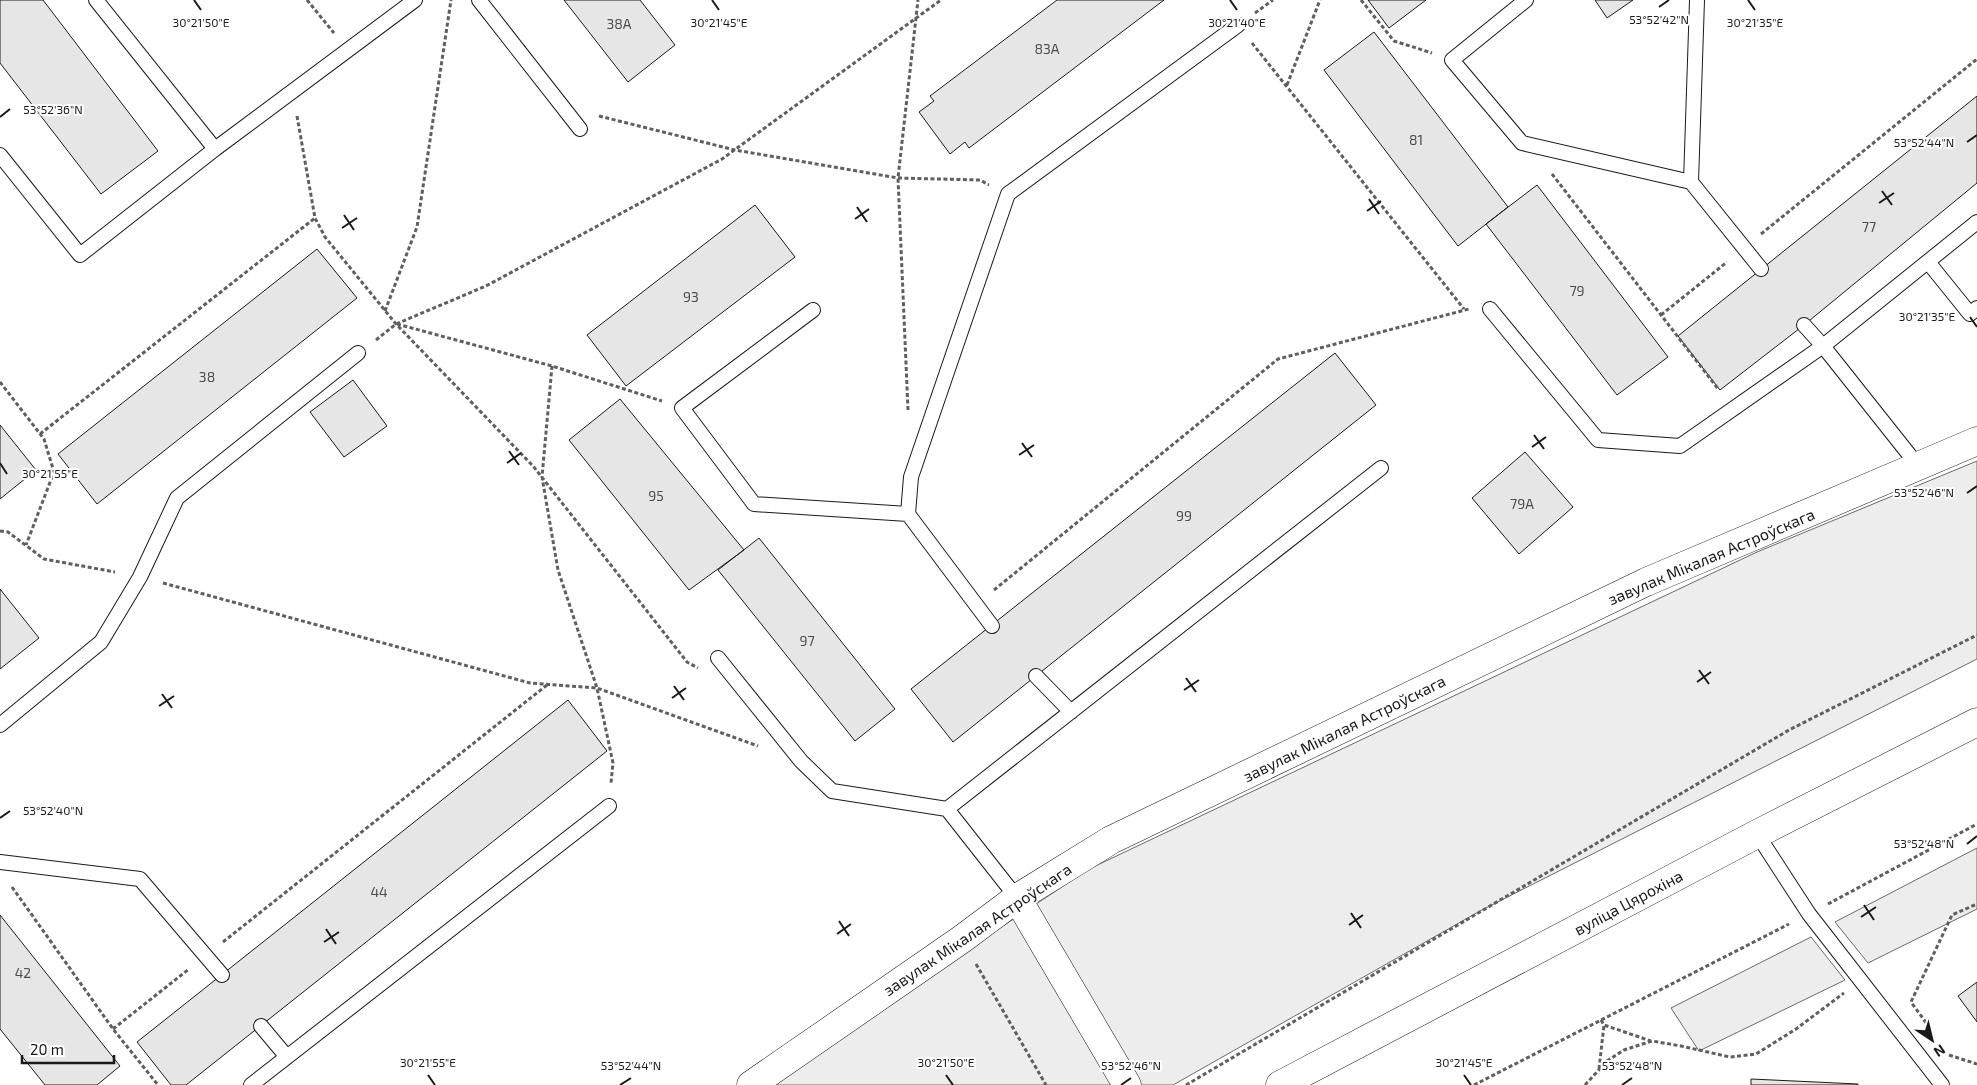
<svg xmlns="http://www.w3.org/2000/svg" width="1977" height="1085" font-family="'Exo 2',sans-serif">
	<rect width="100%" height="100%" fill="#fff"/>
	<path fill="#ededed" stroke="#6a6a6a" d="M1977 461V659L1480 911 1173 1085H763L1089 869 1757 552Z
		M1977 848V909L1868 963 1835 922Z
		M1811 937 1845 980 1699 1051 1671 1008Z"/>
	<path fill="#e6e6e6" stroke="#1a1a1a" d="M0 0H43L158 151 101 194 0 63Z
		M564 0H640L675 45 628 82Z
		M1057 0H1164L969 148 965 142 950 154 919 112 934 101 930 96Z
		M1368 0H1426L1389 28Z
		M1595 0H1633L1607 18Z
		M1374 32 1508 207 1458 246 1324 70Z
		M1977 96V183L1804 325 1720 390 1678 336Z
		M1537 185 1668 357 1617 395 1486 224Z
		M755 205 795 257 626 386 587 335Z
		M317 249 357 298 97 504 58 454Z
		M1335 353 1376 405 953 742 911 689Z
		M353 380 387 426 344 457 310 412Z
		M620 399 744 550 689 590 569 440Z
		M0 425 36 470 0 499Z
		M1525 452 1573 507 1519 554 1472 498Z
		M759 538 895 709 855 741 718 570Z
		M0 589 39 638 0 669Z
		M568 700 607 751 186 1085H171L137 1042Z
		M0 915 120 1066 97 1085H45L0 1029Z
		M1977 982V1022L1958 996Z
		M1751 1079 1858 1084V1085H1751Z"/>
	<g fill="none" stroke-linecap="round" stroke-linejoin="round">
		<defs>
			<path id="lane" d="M96 0 215 149
				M479 0 580 129
				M1526 0 1452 60 1522 143 1691 182 1697 0
				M0 155 80 255 215 149 415 0
				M1691 182 1761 269
				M1928 262 1970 314 1977 308
				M1490 309 1598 440 1680 446 1823 346 1804 325
				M813 310 682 408 754 504 908 514
				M1919 467 1823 346 1977 222
				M992 626 908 514 911 477 1008 194 1238 25
				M718 658 801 761 832 791 947 809 1017 898
				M1036 676 1071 712
				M0 725 101 642 140 577 177 498 358 353
				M947 809 1381 468
				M1757 834 1809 914 1942 1085
				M0 862 140 879 222 975
				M261 1026 287 1057
				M251 1085 609 806"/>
			<path id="street" d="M1017 898 1127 1085
				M751 1085 962 939 1017 898 1111 840 1646 582 1977 441"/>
			<path id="secondary" d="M1280 1085 1757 834 1977 722"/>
		</defs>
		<use href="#lane" stroke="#1a1a1a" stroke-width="16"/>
		<use href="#street" stroke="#1a1a1a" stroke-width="29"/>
		<use href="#secondary" stroke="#1a1a1a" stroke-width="29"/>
		<path stroke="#5f5f5f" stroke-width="3" stroke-dasharray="4 2.5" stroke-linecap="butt" d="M307 0 334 33
			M1361 0 1394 41 1432 53
			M1255 13 1273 0
			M1252 43 1464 309
			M1287 85 1320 0
			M297 116 315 218 325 237 396 324 533 466 687 662 698 668
			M599 116 735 150 898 178 980 180 989 185
			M1552 174 1719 390
			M1761 234 1977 59
			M385 311 417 227 451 0
			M1661 315 1727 262
			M397 324 552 366 662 401
			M376 340 396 324 486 286 722 159 941 0
			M552 366 542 477 558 570 597 688 613 763 611 783
			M0 382 44 439 54 472 26 545
			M908 410 898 178 918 0
			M40 434 315 218
			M0 531 8 532 44 559 115 572
			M163 583 530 683 597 688 758 746
			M994 590 1278 359 1469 309
			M12 887 113 1029 158 1085
			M1828 904 1977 824
			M223 942 547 685
			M976 964 1046 1085
			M1601 1020 1604 1025 1651 1041
			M1930 1028 1911 1002 1952 915 1977 904
			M113 1029 189 969
			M1949 1055 1977 1064
			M1599 1069 1604 1025
			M1186 1085 1789 730 1977 635
			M1474 1085 1789 924
			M1585 1085 1607 1061 1624 1050 1652 1041 1681 1046 1730 1057 1756 1054 1796 1029 1844 993"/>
		<use href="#lane" stroke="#fff" stroke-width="14"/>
		<use href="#street" stroke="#fff" stroke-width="28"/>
		<use href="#secondary" stroke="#fff" stroke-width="28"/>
	</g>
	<path fill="none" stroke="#1a1a1a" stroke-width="2" d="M194 0 201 10M712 0 719 10M1230 0 1237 10M1748 0 1755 10M1659 7 1669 0M0 117 10 109M1967 142 1977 135M1882 191 1892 205M1369 199 1379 214M1879 203 1894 193M857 207 867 222M1367 211 1381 201M344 215 354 230M855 219 869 209M342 228 357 218M1970 317 1977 327M1534 435 1544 449M1022 443 1032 457M1532 447 1546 437M509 451 519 465M1019 455 1034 445M0 463 7 474M507 463 521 453M1967 493 1977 486M1699 670 1709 684M1186 678 1196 692M1697 682 1711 672M674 686 684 700M1184 690 1199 680M162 694 172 708M672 698 686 688M159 706 174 696M0 818 10 811M1967 844 1977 836M1864 905 1874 920M1351 913 1361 928M1861 917 1876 907M839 921 849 936M1349 925 1363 915M326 929 336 944M837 934 851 924M324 942 339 932M428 1075 435 1085M946 1075 953 1085M1464 1075 1471 1085M620 1085 631 1078M1121 1085 1131 1078M1622 1085 1632 1078"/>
	<g text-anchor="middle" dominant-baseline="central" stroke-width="4" stroke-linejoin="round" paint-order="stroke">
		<g font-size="14" fill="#4d4d4d">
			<text x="619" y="23">38А</text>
			<text x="1047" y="48">83А</text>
			<text x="1416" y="139">81</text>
			<text x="1869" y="226">77</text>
			<text x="1577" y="290">79</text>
			<text x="691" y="296">93</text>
			<text x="207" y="376">38</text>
			<text x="656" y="495">95</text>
			<text x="1522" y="503">79А</text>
			<text x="1184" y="515">99</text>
			<text x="807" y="640">97</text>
			<text x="379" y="891">44</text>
			<text x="23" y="972">42</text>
		</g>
		<g font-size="16" fill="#1a1a1a" stroke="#fff">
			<text transform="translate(1711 556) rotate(-23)">завулак Мікалая Астроўскага</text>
			<text transform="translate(1344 728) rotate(-26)">завулак Мікалая Астроўскага</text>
			<text transform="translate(1628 902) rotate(-28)">вуліца Цярохіна</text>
			<text transform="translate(977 929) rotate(-34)">завулак Мікалая Астроўскага</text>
		</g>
	</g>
	<g font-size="12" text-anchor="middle" fill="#1a1a1a" stroke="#fff" stroke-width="4" stroke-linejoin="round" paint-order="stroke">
		<text x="1659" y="24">53°52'42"N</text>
		<text x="201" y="27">30°21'50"E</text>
		<text x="719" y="27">30°21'45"E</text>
		<text x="1237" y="27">30°21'40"E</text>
		<text x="1755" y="27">30°21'35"E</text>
		<text x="53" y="114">53°52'36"N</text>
		<text x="1924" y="147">53°52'44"N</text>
		<text x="1927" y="321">30°21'35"E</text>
		<text x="50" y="478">30°21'55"E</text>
		<text x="1924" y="497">53°52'46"N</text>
		<text x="53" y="815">53°52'40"N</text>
		<text x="1924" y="848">53°52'48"N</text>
		<text x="428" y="1067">30°21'55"E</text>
		<text x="946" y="1067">30°21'50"E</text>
		<text x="1464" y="1067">30°21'45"E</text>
		<text x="631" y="1070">53°52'44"N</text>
		<text x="1131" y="1070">53°52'46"N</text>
		<text x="1632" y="1070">53°52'48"N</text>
	</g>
	<g transform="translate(1932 1040) rotate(145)" stroke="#ffffff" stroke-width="4" paint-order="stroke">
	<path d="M0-4L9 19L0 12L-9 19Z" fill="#1a1a1a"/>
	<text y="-8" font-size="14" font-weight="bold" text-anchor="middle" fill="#1a1a1a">N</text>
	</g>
	<path d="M22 1055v8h92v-8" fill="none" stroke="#1a1a1a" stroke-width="2.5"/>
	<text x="30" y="1055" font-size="15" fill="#1a1a1a" stroke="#ffffff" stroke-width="4" paint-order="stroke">20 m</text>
</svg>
